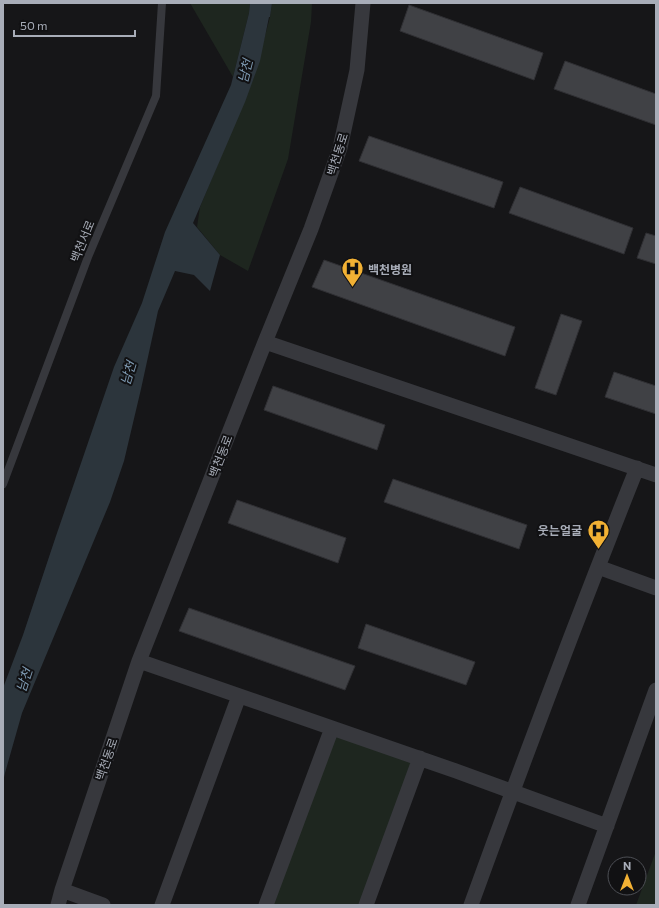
<svg xmlns="http://www.w3.org/2000/svg" width="659" height="908" font-family="Commissioner,'Noto Sans KR',sans-serif">
	<rect width="100%" height="100%" fill="#161618"/>
	<path fill="#1e261f" d="M190 3H250L249 13 233 77Z
		M272 3H312L311 22 288 159 248 271 220 255 197 227 200 207 254 77 270 17Z
		M332 728 420 758 366 905H275L267 902Z
		M656 851V905H636Z"/>
	<path fill="#2c353c" d="M250 3H272L270 17H269L260 61 245 102 193 223 220 255 210 291 194 275 175 271 158 311 141 389 124 461 110 502 22 713 5 773 3 782V688L23 635 56 536 114 367 142 303 165 232 231 85 249 13Z"/>
	<path fill="#404145" stroke="#303034" d="M409 5 543 53 534 80 400 31Z
		M565 61 656 94V125L554 89Z
		M369 136 503 182 494 208 359 161Z
		M520 187 633 228 624 254 509 213Z
		M646 233 656 236V264L637 258Z
		M324 260 515 327 505 356 312 287Z
		M561 314 582 321 556 395 535 388Z
		M614 372 656 386V414L605 397Z
		M273 386 385 425 377 450 264 410Z
		M393 479 527 525 519 549 384 502Z
		M237 500 346 538 338 563 228 523Z
		M189 608 355 666 345 690 179 631Z
		M366 624 475 662 466 685 358 648Z"/>
	<g fill="none" stroke-linecap="round" stroke-linejoin="round">
		<path stroke="#37383d" stroke-width="8" d="M3 484 88 257 156 96 162 3"/>
		<path stroke="#37383d" stroke-width="15" d="M265 342 656 475
			M598 567 656 588
			M139 661 456 771 607 826
			M62 890 103 905
			M58 905 62 890 139 661 265 342 311 229 340 148 357 70 363 3
			M162 905 239 696
			M266 905 332 728
			M366 905 420 758
			M471 905C524 759 579 613 637 468
			M578 905 656 690"/>
	</g>
	<defs>
		<symbol id="hospital-pin" viewBox="-11 -11 22 30"><path d="M0 17L-7.5 6A9.5 9.5 0 1 1 7.5 6Z" fill="#f2b134" stroke="#111113"/><path d="M-5-5h3v3.5h4V-5h3V5h-3V1.5h-4V5h-3Z" fill="#111"/></symbol>
	</defs>
	<g fill-rule="evenodd">
		<use href="#hospital-pin" x="340" y="256" width="25" height="34"/>
		<use href="#hospital-pin" x="586" y="518" width="25" height="34"/>
	</g>
	<g text-anchor="middle" dominant-baseline="central" stroke-width="4" stroke-linejoin="round" paint-order="stroke">
		<g font-size="12" fill="#a8adb8" stroke="#111113">
			<text transform="translate(337 154) rotate(-73)">백천동로</text>
			<text transform="translate(82 241) rotate(-68)">백천서로</text>
			<text transform="translate(220 456) rotate(-69)">백천동로</text>
			<text transform="translate(106 759) rotate(-71)">백천동로</text>
		</g>
		<g font-size="12" font-weight="bold" fill="#a8adb8" stroke="#111113" text-anchor="start">
			<text x="368" y="269">백천병원</text>
			<text x="582" y="530" text-anchor="end">웃는얼굴</text>
		</g>
		<g font-size="13" font-style="italic" fill="#7f9bb3" stroke="#111113">
			<text transform="translate(245 71) rotate(-76)">남천</text>
			<text transform="translate(128 373) rotate(-73)">남천</text>
			<text transform="translate(24 680) rotate(-72)">남천</text>
		</g>
	</g>
	<rect width="659" height="908" fill="none" stroke="#a8adb8" stroke-width="8"/>
	<g transform="translate(627 876)"><circle r="19" fill="#111113" stroke="#4d4f55"/>
	<path d="M0-3L7 15L0 10L-7 15Z" fill="#f2b134"/>
	<text y="-6" font-size="11" font-weight="bold" text-anchor="middle" fill="#a8adb8">N</text>
	</g>
	<path d="M14 30v6h121v-6" fill="none" stroke="#a8adb8" stroke-width="2"/>
	<text x="20" y="30" font-size="12" fill="#a8adb8" stroke="#111113" stroke-width="3" paint-order="stroke">50 m</text>
</svg>
